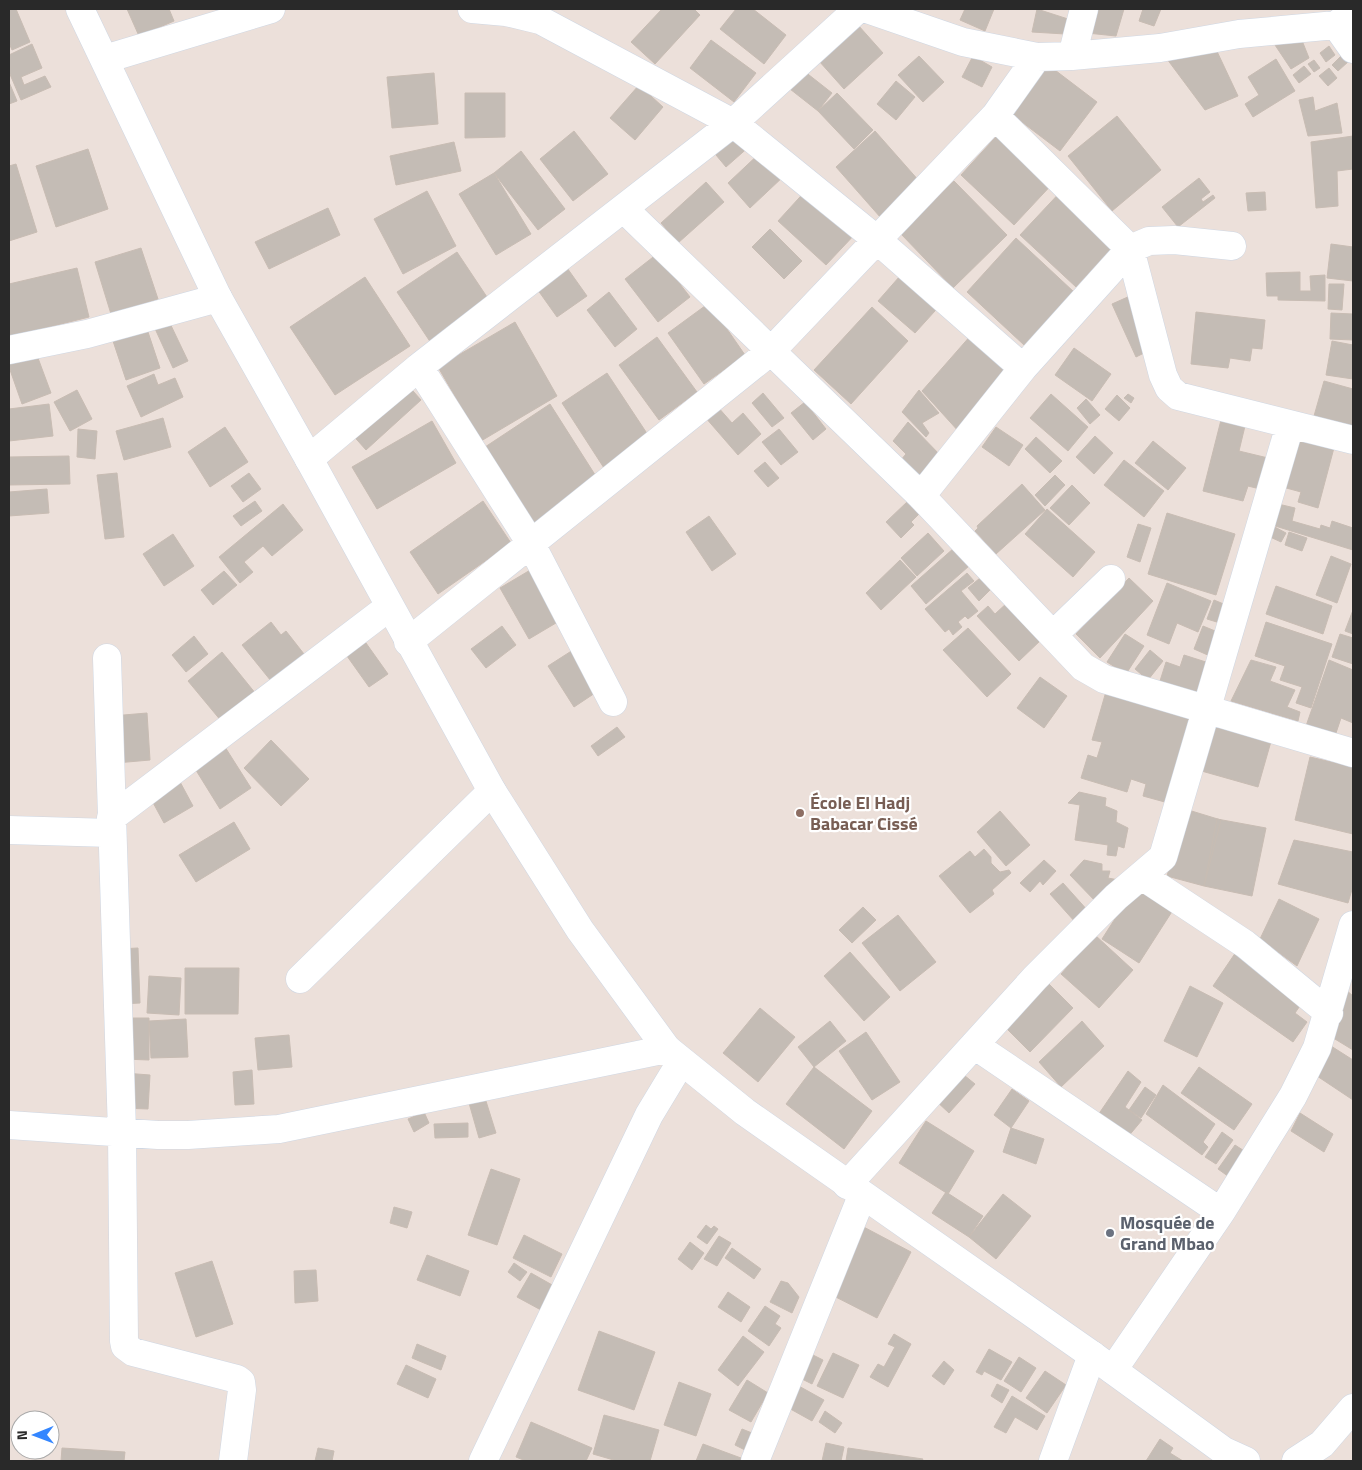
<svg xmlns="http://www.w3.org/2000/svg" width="1362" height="1470" viewBox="0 0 1362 1470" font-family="'Titillium Web',sans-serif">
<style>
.building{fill:#c4bcb5;stroke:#c8bcb3}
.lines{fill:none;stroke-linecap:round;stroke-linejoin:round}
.minor-casing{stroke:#cfd7e3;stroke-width:29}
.tertiary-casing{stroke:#cfd7e3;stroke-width:29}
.minor{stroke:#fff;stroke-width:28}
.tertiary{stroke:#fff;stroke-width:28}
.education-dot{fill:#8d6e63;stroke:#fff;stroke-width:2}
.worship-dot{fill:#6b7280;stroke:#fff;stroke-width:2}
.labels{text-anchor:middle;stroke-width:4.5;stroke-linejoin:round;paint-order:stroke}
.education-label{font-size:18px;font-weight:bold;fill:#785e54;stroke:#fff;text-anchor:start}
.worship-label{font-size:18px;font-weight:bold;fill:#5b616d;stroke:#fff;text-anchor:start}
</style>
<rect width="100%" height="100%" fill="#ece0da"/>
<path class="building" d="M9,9H16L30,42L12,50L9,43Z
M127,9H169L174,21L139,36Z
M662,9H694L700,15L655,64L631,42Z
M736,9H753L786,35L764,64L720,29Z
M965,9H994L985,31L960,20Z
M1037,9L1068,19L1065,34L1032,32Z
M1093,9H1124L1116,36L1087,33Z
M1143,9H1161L1154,26L1139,21Z
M858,25L883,53L844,89L819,61Z
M1301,38L1309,58L1291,69L1275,45Z
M711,40L756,73L734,102L690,68Z
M32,44L42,68L21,77L24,85L45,76L51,87L21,100L9,72V55Z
M1214,45L1238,96L1205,110L1167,59Z
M1329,46L1335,55L1326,62L1320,53Z
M1343,54L1349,61L1338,71L1332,65Z
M919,56L944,82L923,102L898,75Z
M973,56L992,67L982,87L962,77Z
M1276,59L1295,91L1253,117L1245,104L1259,95L1248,77Z
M1314,60L1320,68L1314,72L1308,64Z
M1047,64L1097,102L1060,151L1010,113Z
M1304,66L1311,74L1299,83L1293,75Z
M1329,68L1337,78L1328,86L1319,76Z
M804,71L832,93L818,111L790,89Z
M434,73L438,124L392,128L387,77Z
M896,81L915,97L896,120L877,104Z
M9,82L17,101L9,104Z
M639,85L663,107L635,140L610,118Z
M465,93H505V137L465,138Z
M837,93L873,130L854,149L818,111Z
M1313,97L1315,111L1337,103L1342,133L1308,136L1299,100Z
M1117,116L1161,170L1112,211L1068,156Z
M736,128L751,145L726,167L711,149Z
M1003,129L1056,180L1014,225L961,175Z
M574,131L608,174L573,201L540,159Z
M875,131L920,182L881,218L836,167Z
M1353,136V169L1337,171L1338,206L1316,208L1311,142Z
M454,142L461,171L396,185L390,156Z
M88,149L108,209L56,227L36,166Z
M521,151L565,209L538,230L494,173Z
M762,151L785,175L750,208L728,183Z
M16,164L37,232L9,241V166Z
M494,173L531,234L496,255L459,194Z
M1199,178L1210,192L1201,199L1203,202L1213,195L1215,198L1178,227L1162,207Z
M954,181L1007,235L953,288L901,234Z
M706,182L724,202L678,243L661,223Z
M809,187L857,232L826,265L778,221Z
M1065,187L1120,239L1076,287L1020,235Z
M427,191L456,246L403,274L374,219Z
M1265,192L1266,210L1248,211L1246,193Z
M328,208L340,235L269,269L255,242Z
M770,229L802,261L784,279L752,247Z
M1016,238L1074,292L1024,345L967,292Z
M1331,244L1353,247V281L1327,278Z
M141,248L158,299L111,314L95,262Z
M457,252L493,306L433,346L397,292Z
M657,254L690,297L658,322L625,279Z
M565,265L587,296L557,317L535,286Z
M77,268L89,317L9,337V284Z
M907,268L944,301L915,333L878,301Z
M1300,272V291H1311L1310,276L1325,275V301L1278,300V296H1267L1266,273Z
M365,277L410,346L335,395L290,327Z
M1329,284H1344L1342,310L1328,309Z
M609,292L637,329L615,347L587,310Z
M1130,296L1154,348L1136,357L1112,304Z
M709,303L745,355L704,384L668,333Z
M872,307L908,341L851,404L814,370Z
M1196,312L1265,320L1262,349L1252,348L1250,361L1230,358L1228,368L1191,364Z
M1331,313L1353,314V340L1330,339Z
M166,315L188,361L173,368L152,322Z
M144,320L160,368L126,380L110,332Z
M515,322L557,396L481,441L438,367Z
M972,334L1010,375L960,433L922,391Z
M657,337L697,392L659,420L619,365Z
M1332,341L1353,345V379L1326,375Z
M1074,348L1111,374L1092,401L1055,375Z
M35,350L51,393L22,404L9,367V359Z
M607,373L650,438L604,468L562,403Z
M154,374L158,385L175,378L183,397L141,417L127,386Z
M1324,381L1353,389V426L1314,416Z
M405,382L421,400L366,450L350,432Z
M77,390L92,419L70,431L54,402Z
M919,390L939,413L922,423L929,433L926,437L902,412Z
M763,393L784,418L772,427L752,403Z
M1051,394L1088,427L1068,451L1030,418Z
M1128,394L1134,398L1131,403L1124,398Z
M1117,395L1130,408L1119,421L1105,409Z
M1086,399L1100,415L1090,424L1077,408Z
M805,402L826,429L813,440L791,413Z
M49,404L53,436L9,441V409Z
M550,404L599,481L531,525L482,449Z
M717,406L732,423L743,413L761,434L738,455L705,417Z
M163,418L171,447L124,460L116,431Z
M1221,420L1245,426L1239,451L1268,458L1260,489L1248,486L1243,501L1203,491Z
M432,421L456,463L377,509L352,467Z
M908,422L942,457L922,481L900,461L906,454L893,441Z
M225,427L248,462L210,487L188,452Z
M996,427L1023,445L1009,466L982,447Z
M78,429L97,431L95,459L77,457Z
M779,429L798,452L781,465L762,442Z
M1294,432L1335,444L1318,508L1298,502L1301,492L1279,486Z
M1095,436L1113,453L1094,474L1076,457Z
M1036,437L1062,461L1050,473L1025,449Z
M1153,441L1186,468L1168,490L1135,463Z
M69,456L70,484L9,485V457Z
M1124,460L1164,491L1144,517L1104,485Z
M765,462L779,478L768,487L754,471Z
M117,473L124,537L105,539L97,475Z
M249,473L261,489L243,502L231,486Z
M1055,475L1065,485L1045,506L1035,495Z
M1022,484L1045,510L996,554L975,531L978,528L977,526Z
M1072,485L1090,503L1069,525L1050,508Z
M47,489L49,513L9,516V492Z
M255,501L262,511L241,526L233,516Z
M483,501L511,543L438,594L410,552Z
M908,501L920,513L911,522L914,525L901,538L886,522Z
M283,504L303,530L272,556L263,546L244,562L253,572L240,583L219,557Z
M1278,504L1295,508L1292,521L1320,529L1321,525L1330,528L1332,521L1353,528V550L1272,525Z
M1047,509L1095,552L1073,577L1025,534Z
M1167,513L1235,534L1216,595L1148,574Z
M709,516L736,554L712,571L686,532Z
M1138,524L1151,528L1140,562L1127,557Z
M1273,526L1286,533L1281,542L1268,536Z
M1289,532L1307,538L1302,551L1285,545Z
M928,533L944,551L917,576L901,558Z
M173,534L194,566L164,586L143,554Z
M954,548L969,566L926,604L911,586Z
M1331,556L1351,564L1337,603L1316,595Z
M900,560L916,577L881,610L866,593Z
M532,569L561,620L529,639L500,588Z
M224,571L237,585L213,605L201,590Z
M967,573L974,581L961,591L978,611L968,619L965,616L958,622L962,627L953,635L949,629L945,632L925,609Z
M980,578L990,590L979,601L968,588Z
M1129,578L1153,601L1100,658L1076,634Z
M1167,583L1211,601L1198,632L1177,623L1169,644L1147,635Z
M1276,586L1332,606L1323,634L1266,614Z
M1214,600L1226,605L1220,623L1207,619Z
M1008,602L1042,639L1019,661L977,616L988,606L995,614Z
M1353,610V634L1345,631Z
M271,622L281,635L286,631L304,654L271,681L242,645Z
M1266,622L1332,644L1311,708L1296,703L1302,687L1280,680L1285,666L1255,656Z
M502,626L516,645L486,668L471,649Z
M1203,626L1220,633L1210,656L1194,649Z
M968,628L1011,674L987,697L943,650Z
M1125,634L1144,646L1126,674L1107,662Z
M1340,634L1353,638V664L1332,657Z
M194,636L208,654L186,672L172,655Z
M361,636L388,674L369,687L342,649Z
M573,650L598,691L574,707L548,666Z
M1150,650L1163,661L1148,680L1135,669Z
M222,652L256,694L222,722L188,681Z
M1184,655L1209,663L1199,694L1160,681L1166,662L1180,667Z
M1251,660L1276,667L1270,681L1295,690L1287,707L1300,712L1298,721L1231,701Z
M1329,660L1353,670V723L1341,718L1335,736L1306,726Z
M1040,677L1067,696L1044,728L1017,708Z
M1107,688L1198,714L1172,804L1143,796L1146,784L1131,779L1127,792L1081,778L1088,755L1097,758L1102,742L1092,740Z
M147,713L150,760L116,763L112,716Z
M1212,721L1272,738L1258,787L1198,770Z
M617,727L625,737L598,756L591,746Z
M271,740L309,779L281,806L244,768Z
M225,747L251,788L220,809L194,767Z
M1310,757L1353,767V834L1295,820Z
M179,780L193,806L164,823L150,797Z
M1079,792L1106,798L1105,806L1117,811L1116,822L1128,828L1124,848L1118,846L1116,856L1107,855L1108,845L1075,840L1080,805L1068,803Z
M1185,809L1221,820L1204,886L1167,876Z
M1000,811L1030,845L1006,866L977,832Z
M1217,819L1266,828L1252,896L1204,886Z
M234,822L250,849L196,882L179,855Z
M1294,840L1353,852V886L1348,903L1278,884Z
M984,849L991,857V863L1000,872L1009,870L1011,873L992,890L994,894L970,913L939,876L970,851L975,857Z
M1044,860L1056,871L1043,885L1040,881L1030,892L1020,883Z
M1084,860L1102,864V871H1110L1108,878L1124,881L1099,905L1070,875Z
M1063,883L1089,912L1076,923L1050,894Z
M1136,886L1173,910L1139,963L1102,939Z
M1279,899L1319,919L1297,966L1260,939Z
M863,907L876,920L852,943L839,930Z
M898,915L936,962L900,991L862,943Z
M1095,935L1133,970L1099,1008L1061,974Z
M138,948L140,1003L121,1004L119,949Z
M1238,949L1306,997L1295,1013L1307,1022L1293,1042L1213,986Z
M850,952L890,997L864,1021L824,976Z
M185,968H239L238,1014H185Z
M149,976L181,978L179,1015L147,1013Z
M1048,983L1073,1008L1030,1052L1005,1027Z
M1190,986L1223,1003L1197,1057L1164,1041Z
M1346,990L1353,996V1050L1330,1036Z
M760,1008L795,1037L758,1082L723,1053Z
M124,1018H149V1060L123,1059Z
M186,1019L188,1057L151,1058L149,1021Z
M830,1021L846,1041L814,1067L798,1047Z
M1082,1021L1104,1046L1061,1087L1039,1062Z
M866,1032L900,1082L872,1100L839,1051Z
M289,1035L292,1067L258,1070L255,1038Z
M1331,1046L1353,1060V1100L1314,1074Z
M814,1067L872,1111L844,1149L786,1104Z
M1199,1067L1252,1104L1234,1130L1181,1093Z
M252,1070L254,1104L235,1105L233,1072Z
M959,1071L975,1084L949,1113L934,1099Z
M1128,1071L1141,1082L1125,1107L1142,1120L1127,1138L1096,1118Z
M124,1073L150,1075L148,1109L122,1108Z
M1163,1085L1215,1124L1203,1142L1208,1147L1202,1155L1146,1114Z
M1145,1087L1156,1095L1141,1118L1129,1110Z
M1012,1089L1029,1101L1011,1128L994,1115Z
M485,1098L496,1133L479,1138L469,1103Z
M424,1112L429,1123L414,1132L408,1119Z
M1300,1113L1333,1134L1324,1152L1291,1131Z
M926,1121L974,1151L948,1194L899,1163Z
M468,1123V1137L435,1138L434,1124Z
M1011,1128L1044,1139L1036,1164L1003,1152Z
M1222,1132L1233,1140L1216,1164L1205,1157Z
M1235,1145L1249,1154L1232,1179L1218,1169Z
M491,1169L520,1179L497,1245L468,1235Z
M946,1192L983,1216L969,1237L932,1213Z
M1003,1194L1031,1216L996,1259L969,1237Z
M394,1207L412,1212L407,1228L390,1223Z
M858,1224L911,1252L877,1318L824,1291Z
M706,1225L711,1229L714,1226L718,1229L707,1244L697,1237Z
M524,1235L562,1254L551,1277L513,1258Z
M719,1236L731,1243L717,1266L704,1259Z
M690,1242L704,1253L692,1270L678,1259Z
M732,1248L761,1269L754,1279L725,1258Z
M427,1255L469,1271L460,1296L417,1280Z
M212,1261L233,1324L196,1337L175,1273Z
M514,1263L527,1272L520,1281L508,1272Z
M316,1270L318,1301L295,1303L294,1271Z
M531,1273L554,1286L541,1310L517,1297Z
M781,1281L788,1283L799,1297L792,1313L770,1302Z
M728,1292L750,1307L741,1322L718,1307Z
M765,1306L780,1316L775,1324L781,1328L769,1346L748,1331Z
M599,1331L655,1352L634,1410L578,1390Z
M894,1334L911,1344L888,1387L870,1377L878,1364L884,1367L895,1347L888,1344Z
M743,1336L764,1352L738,1386L718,1370Z
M417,1344L446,1356L441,1370L412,1358Z
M989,1349L1012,1362L1001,1380L984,1371L982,1375L976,1372Z
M809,1353L823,1360L812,1384L798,1377Z
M833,1353L859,1365L843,1398L817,1386Z
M1019,1357L1036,1368L1021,1392L1004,1381Z
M944,1361L954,1370L944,1385L932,1376Z
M406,1365L436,1379L428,1398L397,1384Z
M1045,1371L1066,1385L1047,1413L1026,1398Z
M747,1380L768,1393L751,1422L729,1410Z
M679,1382L711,1394L696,1436L664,1425Z
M997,1384L1009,1390L1002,1403L991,1396Z
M797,1385L824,1400L812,1421L785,1406Z
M1012,1396L1045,1416L1037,1430L1015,1417L1006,1433L994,1427Z
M825,1411L842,1423L835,1433L819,1422Z
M604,1415L659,1430L650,1461H617L593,1454Z
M531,1422L592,1448L586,1461H526L516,1457Z
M742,1429L752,1433L745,1450L735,1445Z
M1160,1439L1173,1448L1170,1453L1183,1461H1146Z
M826,1443L844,1447L841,1461H822Z
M703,1444L741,1458L740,1461H696Z
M62,1448L125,1452L124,1461H61Z
M318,1448L334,1451L332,1461H315Z
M848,1448L923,1459L922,1461H846Z"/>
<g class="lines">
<defs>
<path id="minor" d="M472,9L506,12L540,20L733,123L876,239L1023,368
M867,9L963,42L1037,57L1072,56L1160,48L1239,34L1336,25L1353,12
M1336,25L1353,49
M1072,56L1084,9
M105,59L271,9
M995,116L1130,249L1163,375L1169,388L1178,396L1353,440
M624,209L921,496L1083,667L1104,679L1353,753
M9,350L87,334L218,298
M419,367L530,542L613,702
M309,459L419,367L733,123L858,9
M921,496L1023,368L1130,249L1149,241L1174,240L1232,246
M1053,635L1111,579
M408,642L771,351L995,116L1037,57
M107,658L122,1132L124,1341L125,1346L133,1352L237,1379L241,1382L242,1390L233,1461
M111,818L389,607
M9,830L111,833
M1142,876L1245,944L1329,1013
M300,979L492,791
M974,1045L1221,1212
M9,1125L158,1135H188L279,1129L667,1049
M847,1185L1035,978L1116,897L1163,857L1290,425
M1113,1370L1221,1212L1293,1096L1317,1048L1353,925
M483,1461L649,1115L681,1062
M755,1461L862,1196
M1053,1461L1092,1355"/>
<path id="tertiary" d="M80,9L218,298L309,459L492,791L580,930L667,1049L745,1112L1092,1355L1224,1451L1246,1461
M1296,1461L1322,1444L1353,1408"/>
</defs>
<use href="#minor" class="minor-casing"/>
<use href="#tertiary" class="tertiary-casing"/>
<use href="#minor" class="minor"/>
<use href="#tertiary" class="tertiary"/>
</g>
<circle class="education-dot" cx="800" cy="813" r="5"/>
<circle class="worship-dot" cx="1110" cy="1233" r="5"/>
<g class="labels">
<g class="education-label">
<text x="810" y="809">École El Hadj<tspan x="810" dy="21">Babacar Cissé</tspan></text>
</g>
<g class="worship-label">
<text x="1120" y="1229">Mosquée de<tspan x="1120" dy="21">Grand Mbao</tspan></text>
</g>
</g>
<rect width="1362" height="1470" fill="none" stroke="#292929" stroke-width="20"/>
<g transform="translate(35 1435) rotate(269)"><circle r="24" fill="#ffffff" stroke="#a9a9a9"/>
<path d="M0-4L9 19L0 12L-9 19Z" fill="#3486ff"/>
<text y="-8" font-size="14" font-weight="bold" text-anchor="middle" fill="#292929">N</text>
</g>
</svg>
